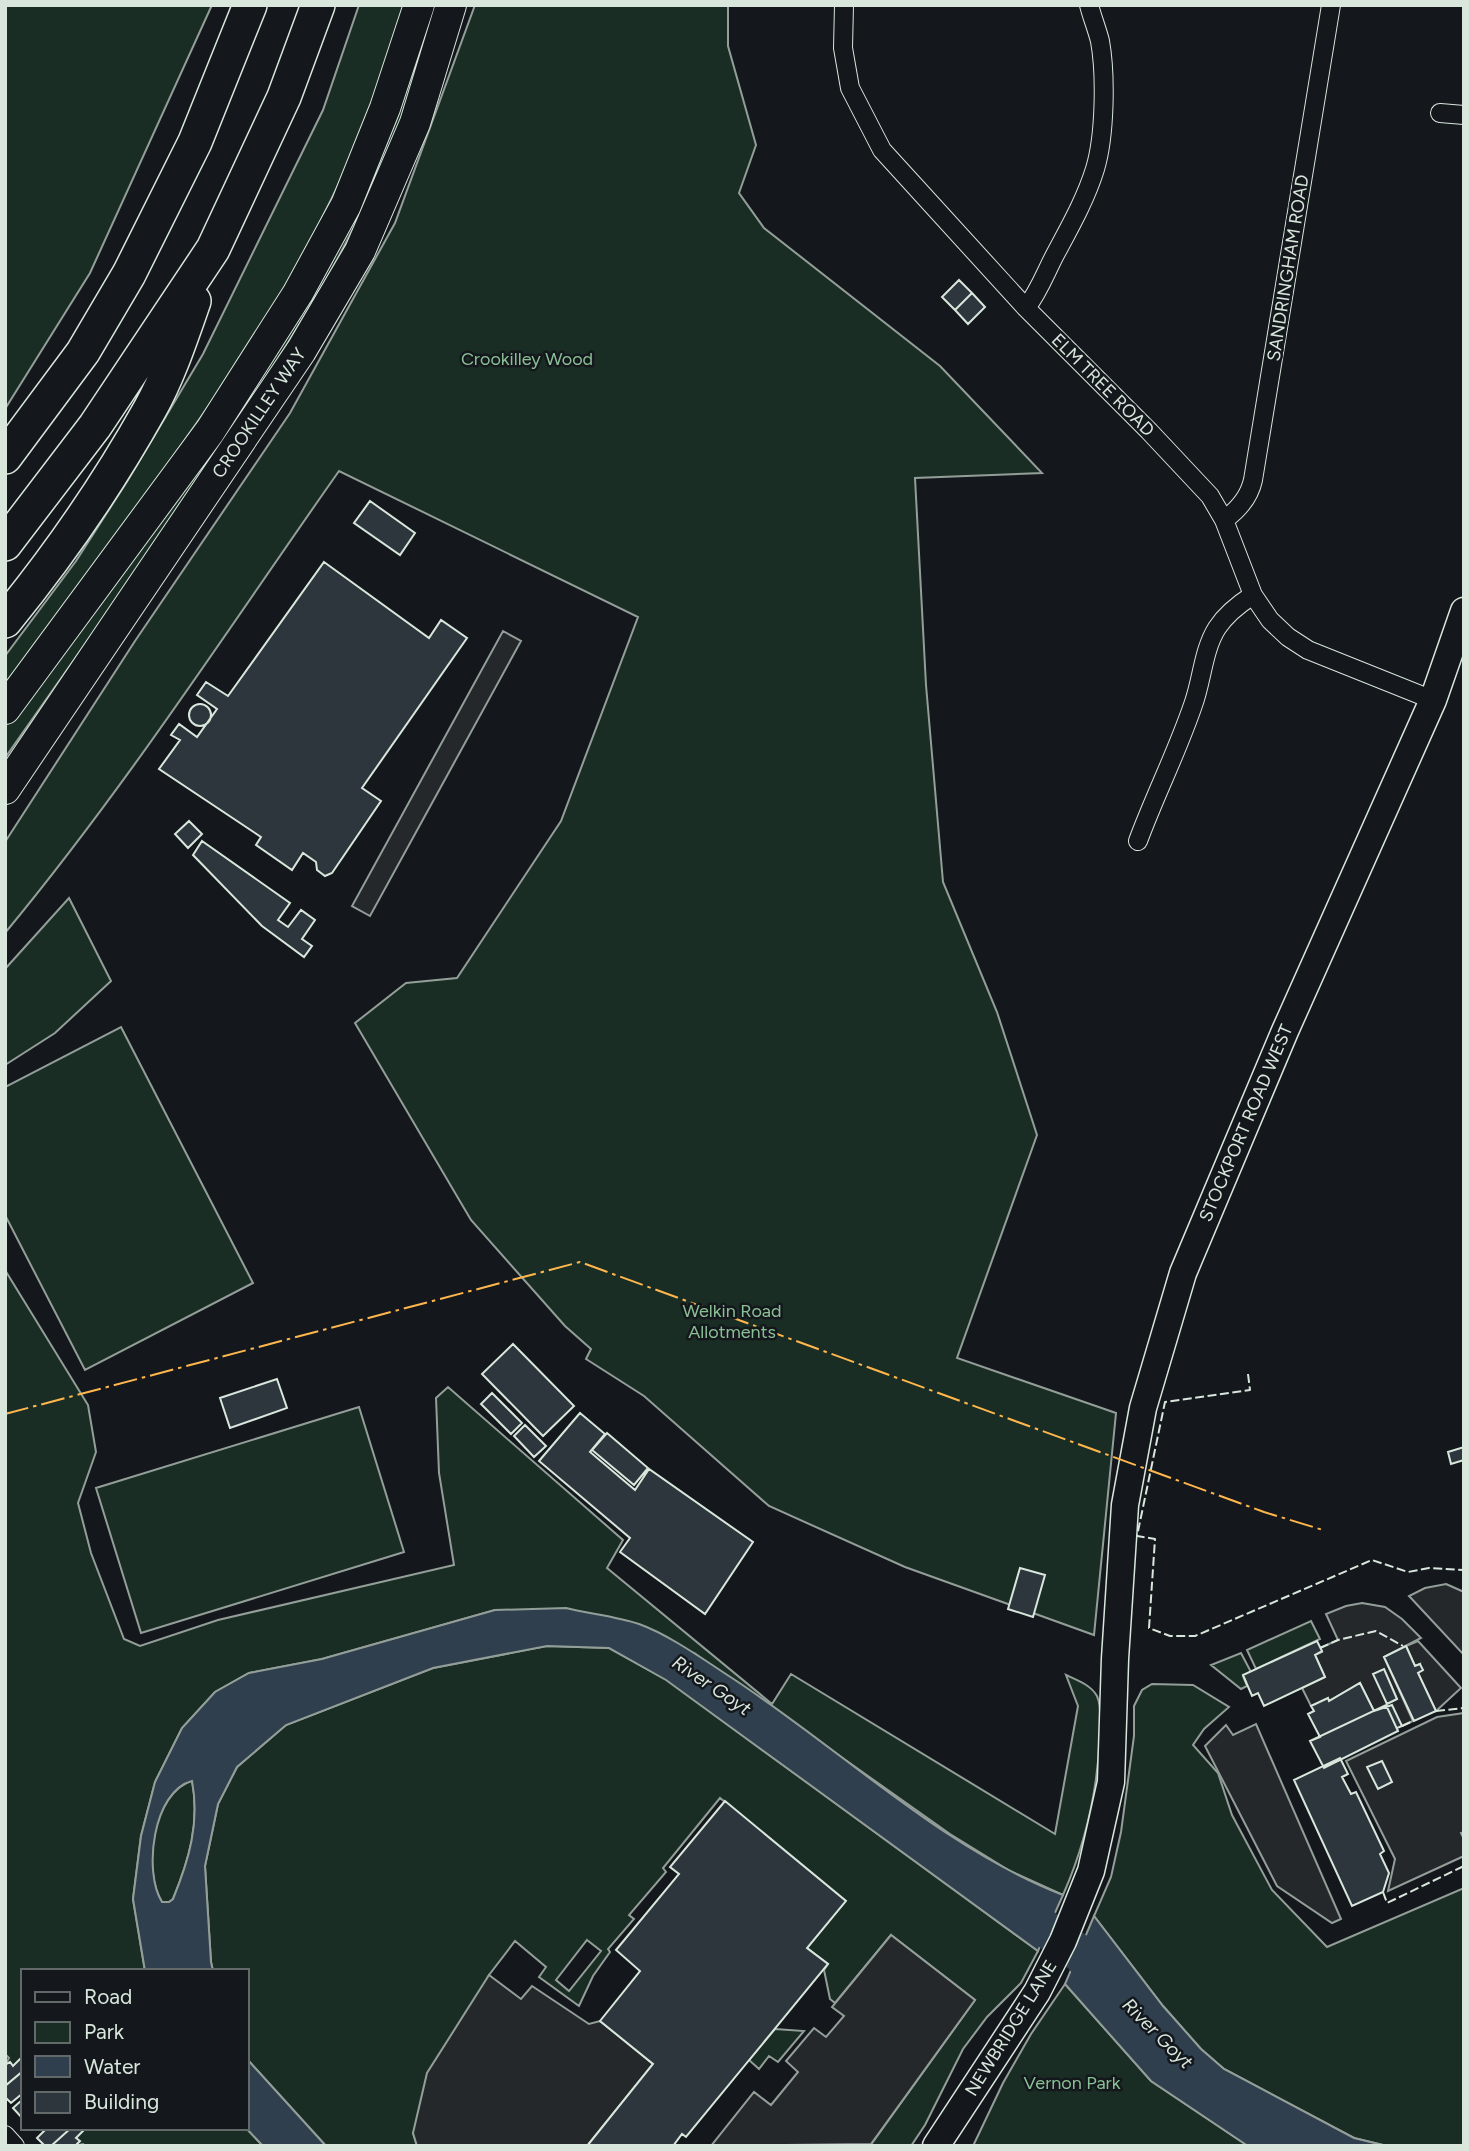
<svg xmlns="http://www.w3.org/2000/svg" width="1469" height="2151" viewBox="0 0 1469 2151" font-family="Figtree,sans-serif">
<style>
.green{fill:#1a2d24;stroke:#939e99;stroke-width:2;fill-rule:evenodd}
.parking{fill:#24282b;stroke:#939e99;stroke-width:2;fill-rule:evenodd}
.water{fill:#2f3f4d;stroke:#939e99;stroke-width:2;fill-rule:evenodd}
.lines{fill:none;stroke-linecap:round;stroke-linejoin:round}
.river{stroke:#2f3f4d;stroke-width:37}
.building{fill:#2c363c;stroke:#d8e6dc;stroke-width:2}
.street-casing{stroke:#d8e6dc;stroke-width:20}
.secondary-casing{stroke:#d8e6dc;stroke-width:29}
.primary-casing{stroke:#d8e6dc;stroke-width:32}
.highway-casing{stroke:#d8e6dc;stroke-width:36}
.street{stroke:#14181c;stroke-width:18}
.secondary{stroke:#14181c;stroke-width:26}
.primary{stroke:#14181c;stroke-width:30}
.highway{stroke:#14181c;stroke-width:33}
.fence{stroke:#d8e6dc;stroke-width:2;stroke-dasharray:9 3.5;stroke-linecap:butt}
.power{stroke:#ffb74d;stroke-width:2;stroke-dasharray:24 5 3.5 5;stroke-linecap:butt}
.labels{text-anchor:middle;stroke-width:5;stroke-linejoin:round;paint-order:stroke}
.street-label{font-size:18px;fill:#d8e6dc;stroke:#14181c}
.park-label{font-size:18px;fill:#8ac095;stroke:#14181c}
.water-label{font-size:19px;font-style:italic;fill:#d8e6dc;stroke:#14181c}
</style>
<rect width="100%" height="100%" fill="#14181c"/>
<path class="green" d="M5,5H212L90,273L5,409Z
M359,5H407L365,131L319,224L276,303L229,377L167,465L5,685V656L76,561L128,480L203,354L323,110Z
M434,5H439C415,91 381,177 339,256C307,315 270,371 234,427C161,539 82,648 5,758V724L183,483L394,125Z
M475,5H728V46L756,145L739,193L764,228L940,366L1042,473L915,478L926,685L943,882L997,1012L1037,1135L957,1358L1116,1413L1094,1635L905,1567L769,1506L644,1396L586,1359L591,1349L565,1326L471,1220L355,1023L406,983L457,978L561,821L638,617L339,471C230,626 126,787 5,933V842L135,641L290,413L395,223Z
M69,898L111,981L55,1033L5,1065V969Z
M121,1027L253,1283L85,1370L5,1215V1087Z
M5,1270L88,1405L96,1452L78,1503L91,1553L124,1639L140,1646L218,1620L454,1565L439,1473L436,1398L448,1387L623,1540L607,1568L772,1704L791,1674L1055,1834L1078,1706L1066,1675C1077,1680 1091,1685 1097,1696C1102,1707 1100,1721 1100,1733C1098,1788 1085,1845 1063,1895L1010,1871L950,1834L694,1653L495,1610L322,1659L249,1673L215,1692L182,1728L155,1782L141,1836L133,1899L145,1971H23V2060L21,2059L13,2066L10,2062L5,2065L9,2058L5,2054Z
M359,1407L404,1552L141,1633L96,1488Z
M1311,1621L1320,1639L1256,1669L1247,1650Z
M547,1646L609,1648L667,1680L1038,1951L1021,1983L987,2017L963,2049L925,2125L911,2146H870L975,2000L891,1935L835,2003L830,1999L824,1970L828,1964L807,1948L845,1901L720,1798L663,1868L666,1872L629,1915L634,1919L608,1949L610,1952L593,1976L579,2006L539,1977L546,1967L515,1941L489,1975L413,2133L417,2146H326L247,2059V1971H213L211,1962L205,1866L218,1804L237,1767L286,1725L433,1668ZM587,1940L601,1951L569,1991L556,1980Z
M1241,1653L1251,1672L1243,1676L1247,1686L1241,1689L1211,1665Z
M1152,1684L1193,1685L1229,1707L1204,1729L1193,1745L1218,1773L1232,1815L1272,1890L1327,1947L1464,1888V2146H1387L1354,2138L1224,2069L1201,2049L1163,2006L1094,1916L1111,1877L1121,1832L1134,1736V1706L1142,1690Z
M192,1780C200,1823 189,1860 173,1899L169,1902H162C142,1869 152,1795 192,1780Z
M1065,1984L1151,2081L1248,2146H973L1003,2083L1031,2034Z
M775,2029L804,2031L778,2062L769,2056L759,2069L749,2060Z
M83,2128H246L263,2146H85L83,2144L75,2146L79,2141L76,2138Z"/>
<path class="parking" d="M503,631L521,641L370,916L352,906Z
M1446,1584L1464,1592V1655L1409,1596L1425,1588Z
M1362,1603L1385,1607L1402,1619L1421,1638L1384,1657L1413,1721L1402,1726L1387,1706L1374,1711L1360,1683L1329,1701L1328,1699L1311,1706L1302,1688L1325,1677L1315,1655L1322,1652L1320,1648L1338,1640L1326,1614L1346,1606ZM1384,1670L1397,1699L1387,1704L1374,1674Z
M1418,1641L1461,1688L1436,1711L1418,1673L1420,1664L1415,1666L1406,1646Z
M1464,1713V1832L1461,1833L1464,1839V1856L1388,1891L1395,1859L1346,1761L1437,1717Z
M1256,1724L1341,1919L1332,1923L1277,1886L1205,1746L1226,1725L1233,1735Z
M891,1935L975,2000L871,2144L711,2146L754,2092L771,2105L798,2072L786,2061L814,2028L826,2037L844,2016L832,2007Z
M489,1975L521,1999L532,1986L589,2024L600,2021L653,2064L587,2146H417L413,2133L427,2073Z"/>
<path class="water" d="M566,1608C590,1614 616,1616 639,1624C670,1635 707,1662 735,1680C843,1751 942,1848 1063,1895L1038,1951L666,1680L609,1648L547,1646L433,1668L286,1725L237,1767L218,1804L205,1866L211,1962L213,1971H145L133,1899L141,1836L155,1782L182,1728L215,1692L249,1673L322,1659L495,1610ZM192,1781C200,1823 189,1860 173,1899L169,1902H162C143,1872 153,1791 192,1781Z
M1094,1916L1163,2006L1201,2049L1224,2069L1354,2138L1387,2146H1248L1151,2081L1065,1984Z
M247,2059L326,2146H263L246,2128Z"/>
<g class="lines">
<path class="river" d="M1006,1900L1079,1953L1114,1990"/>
</g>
<path class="building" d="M959,280L972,293L955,310L942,297Z
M972,293L985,307L968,324L955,310Z
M370,501L415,533L400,555L354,523Z
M324,562L429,638L441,620L467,638L362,788L381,801L332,873L325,876L317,870L316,862L303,853L292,870L256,845L261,837L159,769L180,740L171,735L179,724L197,737L217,709L197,695L206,682L228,696Z
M189 715a11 11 0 1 1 22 0a11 11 0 1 1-22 0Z
M189,821L202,834L188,848L175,834Z
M202,841L290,903L278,920L288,927L301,910L315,920L302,939L312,946L304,957L262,926L193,855Z
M513,1344L574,1406L543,1436L482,1374Z
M277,1379L287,1408L230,1428L220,1398Z
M492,1393L522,1423L511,1434L481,1404Z
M580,1413L605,1434L590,1452L635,1490L649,1469L753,1542L705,1614L620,1552L630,1538L539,1461Z
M525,1425L546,1446L534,1457L514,1436Z
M607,1433L648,1468L634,1485L592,1450Z
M1464,1447V1460L1451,1464L1448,1452Z
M1020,1568L1045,1575L1033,1617L1008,1609Z
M1317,1641L1322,1651L1315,1655L1325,1677L1264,1706L1258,1693L1252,1696L1243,1675Z
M1406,1646L1415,1666L1420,1664L1423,1670L1418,1673L1436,1711L1414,1721L1384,1657Z
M1384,1669L1397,1699L1387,1704L1373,1674Z
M1360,1683L1374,1711L1392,1705L1402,1726L1397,1728L1398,1731L1324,1768L1310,1741L1320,1737L1308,1714L1314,1711L1311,1706L1328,1698L1329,1701Z
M1386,1705L1398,1731L1324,1768L1310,1741Z
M1340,1758L1348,1774L1342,1777L1351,1794L1356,1792L1384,1851L1380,1854L1389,1873L1383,1892L1352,1906L1294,1780Z
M1382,1761L1392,1782L1378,1789L1367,1767Z
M725,1801L846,1901L807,1948L828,1964L686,2137L682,2134L673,2146H587L653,2064L600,2021L640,1971L616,1950L679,1874L670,1867Z
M21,2058L23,2071L5,2086V2065L10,2062L13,2066Z
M23,2071V2093L11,2103L5,2097V2086Z
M23,2099V2119L13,2108Z
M47,2128H71L51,2146H45L37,2138Z
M71,2128L84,2130L76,2138L80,2141L75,2146H51Z"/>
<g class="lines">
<defs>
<path id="street" d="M844,5L843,48L850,88L882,150L1026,308L1149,431L1210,496L1224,520L1253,595L1270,620L1288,637L1308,650L1433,700
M1440,113L1464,115
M1026,308C1040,290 1046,271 1057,251C1071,225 1086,198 1095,169C1105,136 1106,75 1100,41C1097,29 1092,17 1089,5
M1224,520C1238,510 1249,498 1253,480L1331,5
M1138,841C1155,795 1177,752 1193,705C1202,681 1203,650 1217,628C1226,614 1239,604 1253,595
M5,2135L15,2146"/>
<path id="secondary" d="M936,2146L1037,1992L1063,1941L1091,1871L1111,1782L1115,1659L1125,1505L1143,1408L1183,1273L1285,1031L1433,700L1464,611"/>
<path id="primary" d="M5,709L210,431L298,293L346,205L385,108L419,5
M5,789L301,351L360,251L415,123L451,5"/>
<path id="highway" d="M5,457L83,352L129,274L195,142L250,5
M5,544L95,426L213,249L284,97L318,5
M5,621C59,555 108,484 150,409C169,375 181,338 194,301"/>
</defs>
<use href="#street" class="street-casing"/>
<use href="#secondary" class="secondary-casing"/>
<use href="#primary" class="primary-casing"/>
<use href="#highway" class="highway-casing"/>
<use href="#street" class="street"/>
<use href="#secondary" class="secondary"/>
<use href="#primary" class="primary"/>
<use href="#highway" class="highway"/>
<path class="fence" d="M1248,1374L1250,1390L1165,1402L1137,1536L1155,1539L1149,1628L1170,1636H1195L1372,1560L1408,1572L1429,1568L1464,1570
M1320,1648L1338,1640L1376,1631L1403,1646
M1436,1711L1464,1708
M1402,1726L1413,1721
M1383,1892L1387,1903L1464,1866"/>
<path class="power" d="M5,1414L580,1262L1264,1512L1323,1530"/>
</g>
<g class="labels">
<g class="street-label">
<text transform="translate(1288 268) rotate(-81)" y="6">SANDRINGHAM ROAD</text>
<text transform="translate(1103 385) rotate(45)" y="6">ELM TREE ROAD</text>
<text transform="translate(259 413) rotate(-56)" y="6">CROOKILLEY WAY</text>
<text transform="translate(1246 1123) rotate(-67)" y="6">STOCKPORT ROAD WEST</text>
<text transform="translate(1011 2028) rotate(-58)" y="6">NEWBRIDGE LANE</text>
</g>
<g class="park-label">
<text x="527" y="365">Crookilley Wood</text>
<text x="732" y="1317">Welkin Road<tspan x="732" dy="21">Allotments</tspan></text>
<text x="1072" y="2089">Vernon Park</text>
</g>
<g class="water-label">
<text transform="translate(712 1685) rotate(34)" y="7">River Goyt</text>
<text transform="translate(1158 2033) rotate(45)" y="7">River Goyt</text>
</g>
</g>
<rect width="1469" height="2151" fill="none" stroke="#d8e6dc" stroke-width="14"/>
<rect x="21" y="1969" width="228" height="161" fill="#14181c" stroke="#626a69" stroke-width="2"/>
<rect x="35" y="1992" width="35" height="10" fill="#14181c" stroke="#626a69" stroke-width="2"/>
<text x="84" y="2004" font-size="21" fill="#d8e6dc">Road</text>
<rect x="35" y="2022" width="35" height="21" fill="#1a2d24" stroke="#626a69" stroke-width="2"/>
<text x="84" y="2039" font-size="21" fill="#d8e6dc">Park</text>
<rect x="35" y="2056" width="35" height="21" fill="#2f3f4d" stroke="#626a69" stroke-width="2"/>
<text x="84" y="2074" font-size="21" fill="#d8e6dc">Water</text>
<rect x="35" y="2092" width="35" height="21" fill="#2c363c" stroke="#626a69" stroke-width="2"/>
<text x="84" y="2109" font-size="21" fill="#d8e6dc">Building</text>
</svg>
